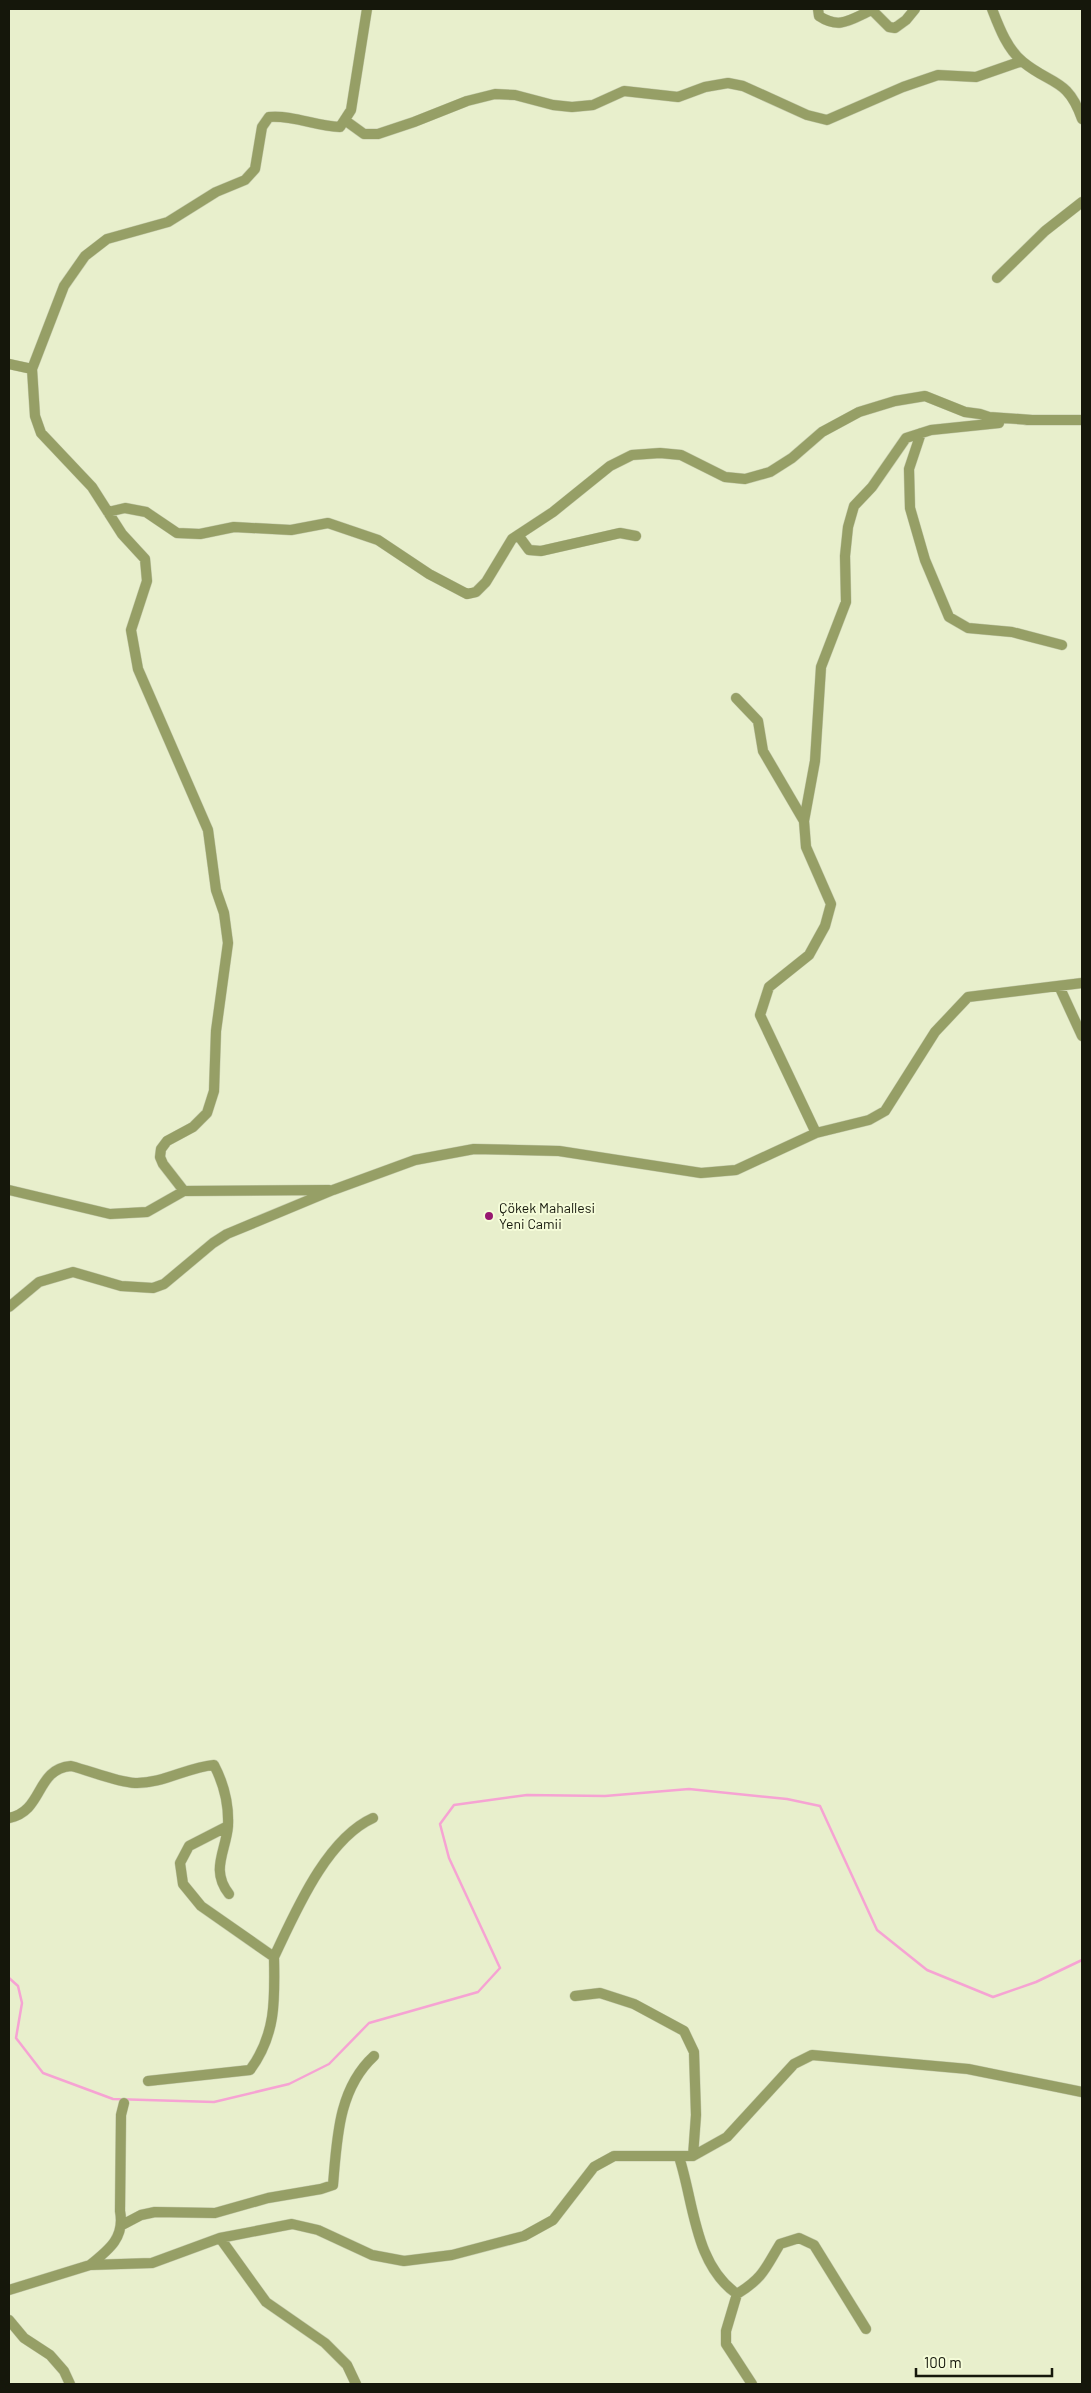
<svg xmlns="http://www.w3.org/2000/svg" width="1091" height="2393" viewBox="0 0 1091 2393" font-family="Barlow,sans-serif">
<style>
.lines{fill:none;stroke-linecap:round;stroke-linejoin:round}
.stream{stroke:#f6a3d3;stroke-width:2.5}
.minor-casing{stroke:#c6ccad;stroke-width:11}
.minor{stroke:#969f66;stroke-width:10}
.poi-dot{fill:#971870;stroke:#f5fcd9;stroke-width:2}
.labels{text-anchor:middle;stroke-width:4;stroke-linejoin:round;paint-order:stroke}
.poi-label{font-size:14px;fill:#15170b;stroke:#f5fcd9;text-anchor:start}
</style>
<rect width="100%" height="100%" fill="#e8efcc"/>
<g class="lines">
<path class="stream" d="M9,1978L18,1986L22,2003L16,2038L43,2073L113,2099L214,2102L289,2084L329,2064L369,2023L478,1992L500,1968L449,1858L440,1824L454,1805L527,1795L605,1796L689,1789L787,1799L820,1806L877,1930L927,1970L993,1997L1036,1982L1082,1960"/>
<defs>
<path id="minor" d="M818,9L819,16C840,30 851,19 872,10L889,27L895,28L906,20L915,9
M992,9C999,27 1007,49 1023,62C1051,85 1068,78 1082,119
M346,121L364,134H378L414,122L467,101L495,94L515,95L553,105L572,107L593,105L624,91L678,97L705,87L728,83L743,86L807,115L827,120L903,87L938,75L976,77L1022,61
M997,278L1045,231L1082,202
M9,364L32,369
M1026,420H1082
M921,433L909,469L910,508L925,560L949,617L968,628L1012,632L1062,645
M108,512L125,508L146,512L177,533L200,534L234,527L291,530L328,523L378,540L429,574L467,594L476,592L486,582L512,539L553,512L610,466L632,455L660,453L681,455L725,477L745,479L770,472L792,458L822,432L859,412L895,401L925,396L965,412L980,414L989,417L1032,420
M518,535L529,550L541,551L620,533L636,536
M736,698L758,721L763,751L804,821
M1059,986L1082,1036
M816,1133L760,1015L769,987L809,955L825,926L831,904L806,847L804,821L815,761L821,667L846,602L845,556L848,527L854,506L872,487L906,438L931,430L999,423
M9,1190L110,1214L147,1212L184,1191L329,1190
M184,1191L163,1164L160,1157L161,1149L167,1141L193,1127L207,1113L214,1091L216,1031L228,943L224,913L216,890L208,830L138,669L131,630L147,581L145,559L122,534L92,487L41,433L35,416L32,369L64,286L85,256L107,239L168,222L216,192L245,180L255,169L262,127L269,117C294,115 315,126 340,127L351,110L367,9
M9,1307L39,1282L73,1272L121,1286L153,1288L164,1284L213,1243L227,1234L333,1190L415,1160L474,1149L559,1151L701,1173L736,1170L816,1133L869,1120L885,1111L935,1032L968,997L1082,983
M9,1818C44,1811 35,1769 71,1766C91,1771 116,1782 135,1783C162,1784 188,1767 214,1765C224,1784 229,1804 228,1826C226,1851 210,1870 229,1894
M274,1957C295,1913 326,1839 373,1818
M575,1996L600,1993L634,2004L684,2031L694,2052L696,2115L693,2156
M148,2081L250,2070C276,2035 275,2000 274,1957L201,1906L183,1884L180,1863L189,1846L228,1826
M679,2157C694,2202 694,2264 737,2294C763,2278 765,2269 780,2244L799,2238L814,2245L866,2329
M122,2225L141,2215L155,2212L215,2213L268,2198L321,2189L333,2185C337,2139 338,2089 374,2056
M220,2238L266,2302L325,2343L347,2365L356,2384
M90,2265C110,2249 125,2237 120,2211L121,2115L124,2103
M9,2290L90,2265L152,2263L220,2238L292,2224L318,2230L372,2255L404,2261L452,2255L524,2236L553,2220L594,2167L614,2156H693L727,2137L794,2064L812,2055L968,2069L1082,2092
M737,2294L726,2331V2344L752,2384
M9,2320L24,2338L50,2355L64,2371L70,2384"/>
</defs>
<use href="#minor" class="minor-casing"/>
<use href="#minor" class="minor"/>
</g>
<circle class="poi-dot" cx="489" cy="1216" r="5"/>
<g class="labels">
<g class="poi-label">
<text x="499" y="1213">Çökek Mahallesi<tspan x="499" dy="16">Yeni Camii</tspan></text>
</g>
</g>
<rect width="1091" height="2393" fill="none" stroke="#15170b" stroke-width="20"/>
<path d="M916 2368v8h136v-8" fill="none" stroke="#15170b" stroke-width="2.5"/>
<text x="924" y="2368" font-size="15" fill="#15170b" stroke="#f5fcd9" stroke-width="4" paint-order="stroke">100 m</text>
</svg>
